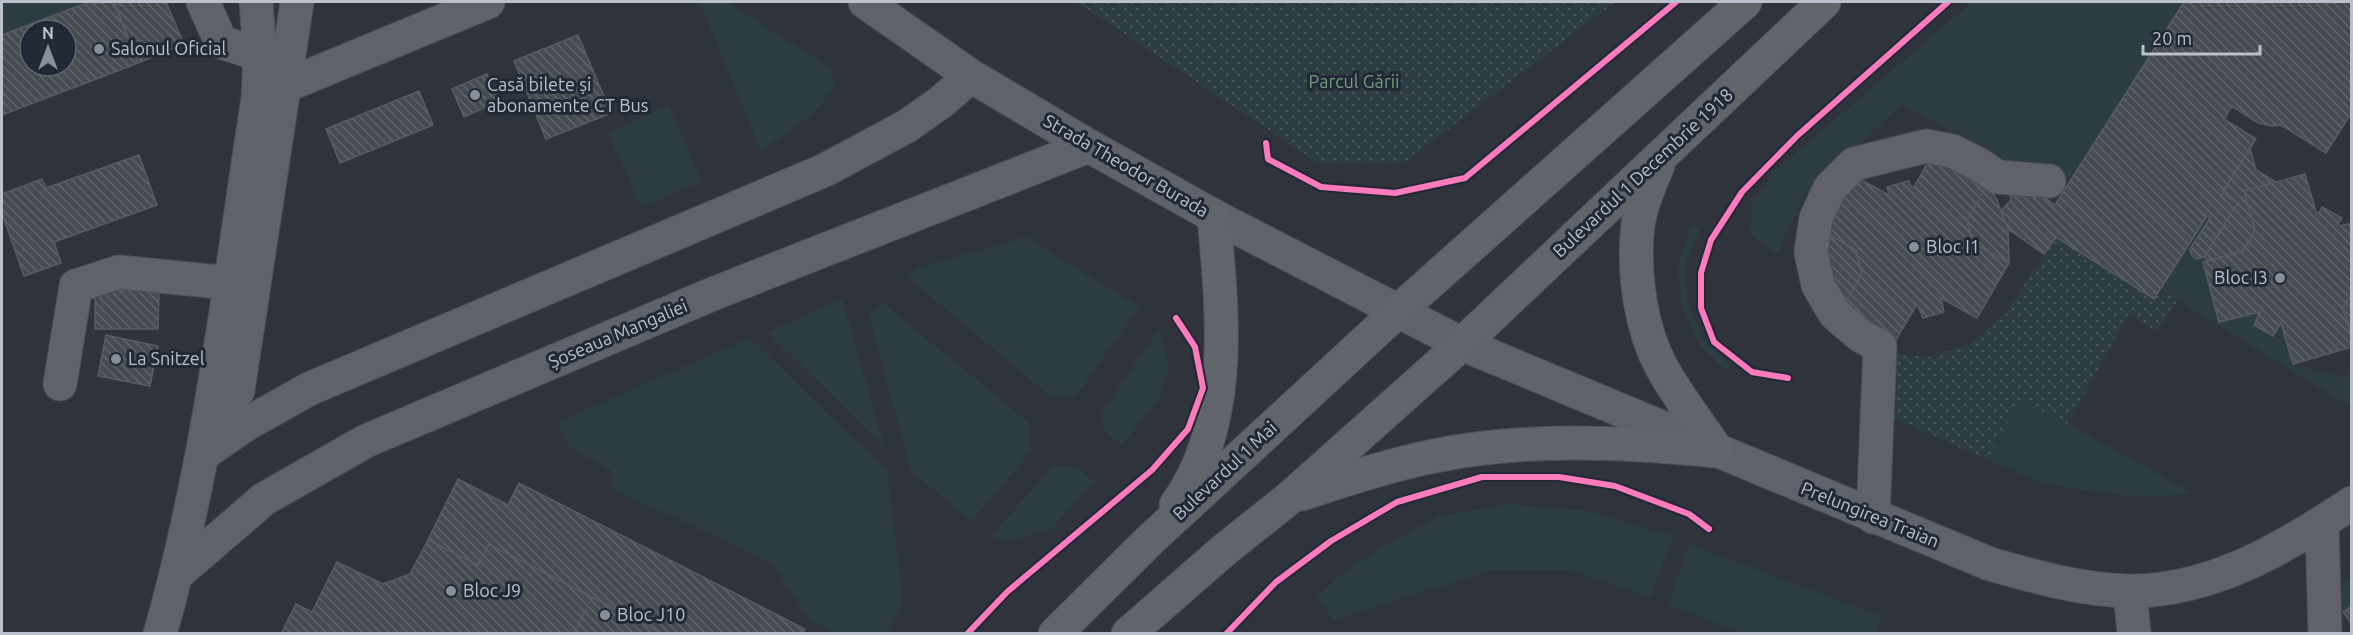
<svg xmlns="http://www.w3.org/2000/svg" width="2353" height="635" viewBox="0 0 2353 635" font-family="Ubuntu,sans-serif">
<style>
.grass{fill:#2c3d42}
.park{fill:url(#park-dots)}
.building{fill:url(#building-back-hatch);stroke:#575b63;stroke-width:1.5;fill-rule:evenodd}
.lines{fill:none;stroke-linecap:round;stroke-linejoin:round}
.minor-casing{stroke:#4b4e55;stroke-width:35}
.major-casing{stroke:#4c5059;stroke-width:35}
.minor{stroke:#5f626a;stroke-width:33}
.major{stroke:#61646b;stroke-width:33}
.cycleway-casing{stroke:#212937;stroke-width:10}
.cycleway{stroke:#fd7abc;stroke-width:6}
.poi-dot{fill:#898f9a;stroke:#212937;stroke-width:2}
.labels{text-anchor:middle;stroke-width:6;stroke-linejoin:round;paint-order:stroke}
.poi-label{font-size:18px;fill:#bac0cc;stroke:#212937;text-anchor:start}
.park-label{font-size:18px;fill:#729b7e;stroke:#212937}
.street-label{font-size:18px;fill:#bac0cc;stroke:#212937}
</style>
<defs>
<pattern id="park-dots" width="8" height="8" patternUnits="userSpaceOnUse" patternTransform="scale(1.5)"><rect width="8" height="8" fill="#2c3d42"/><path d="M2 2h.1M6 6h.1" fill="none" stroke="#48575c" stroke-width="1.8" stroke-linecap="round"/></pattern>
<pattern id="building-back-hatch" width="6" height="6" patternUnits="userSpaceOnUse" patternTransform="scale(1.5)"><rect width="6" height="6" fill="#464a51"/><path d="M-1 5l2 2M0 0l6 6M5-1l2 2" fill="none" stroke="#5f6269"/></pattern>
</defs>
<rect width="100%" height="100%" fill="#2f333c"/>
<path class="grass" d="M2,2H89L2,35Z
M700,2H726L830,68L835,85L814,113L761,151Z
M1972,2H2184L2073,177L2026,174L1902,104L1807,193L1786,233L1778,254L1750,235L1753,200L1775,171Z
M668,105L702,181L642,207L608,134Z
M2207,216L2210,218L2197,259L2204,257L2208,261L2203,262L2261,312L2254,325L2273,336L2281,323L2293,364L2341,377L2351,374V407L2160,289Z
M1693,224L1700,229L1685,265L1688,303L1705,341L1731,364L1727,371L1701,347L1681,305L1678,263Z
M1026,237L1139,307L1076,396L1052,397L907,277L917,268Z
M842,299L884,446L767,332Z
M883,303L1029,423L1031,451L972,521L911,471L869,316Z
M1159,329L1169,368L1159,399L1122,445L1104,430L1101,414Z
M750,338L887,471L903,603L886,633H835L808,618L772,563L613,489L611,470L570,448L557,422Z
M2019,400L2068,424L2193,494L2135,497L2044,484L1988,460Z
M1053,466H1076L1094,481L1052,529L1007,542L991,536Z
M1508,504L1588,511L1673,536L1650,598L1570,570H1493L1334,620L1317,597L1343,573L1384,546L1439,516Z
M1689,544L1882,616L1876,633H1743L1668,605Z
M2351,578V606L2343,612L2329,592Z"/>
<path class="park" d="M1077,2H1615L1404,163H1318Z
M2056,237L2178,300L2157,331L2128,315L2068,424L2019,400L1988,460L1869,407L1894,354L1929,357L1971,344L2006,312Z"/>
<path class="building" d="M89,2H114L138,63L2,115V35ZM30,30H66V66H30Z
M125,2H166L184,44L138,63L115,5Z
M2184,2H2352V112L2326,153L2281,125L2272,126L2258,123L2232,106L2224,119L2256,139L2222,193L2238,203L2204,257L2197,259L2192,256L2190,249L2210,218L2207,216L2154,299L2056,237L2044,254L2008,229L2001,211L2011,200L2009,190L2023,183L2055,205Z
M578,35L611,113L546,139L514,61Z
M487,74L499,101L464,117L452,89Z
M419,91L433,125L340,163L326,129Z
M2250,148L2256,170L2276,182L2244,191L2255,230L2243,251L2208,261L2204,257L2238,203L2222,193Z
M1933,153L1987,185L1967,220L1973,243L2009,263L1977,318L1941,298L1944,312L1923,318L1917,304L1896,340L1842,309L1862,273L1856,250L1821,230L1852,175L1887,194L1889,193L1887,187L1909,181L1911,187H1914Z
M139,155L157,205L54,242L61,263L24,276L2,213V194L42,179L46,188Z
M2305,174L2316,212L2319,213L2322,207L2342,218L2338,224L2340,226L2352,223V294L2343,307L2352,339V347L2293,364L2281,323L2273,336L2254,325L2260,312L2219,322L2203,262L2243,251L2255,230L2244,191Z
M1987,185L1996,198L2008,229L2009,263L1973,243L1967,220Z
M1821,230L1856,250L1862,273L1842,309L1820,255Z
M95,290H159L158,329H95Z
M2352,294V339L2343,307Z
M106,335L158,346L150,386L98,376Z
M458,479L508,505L519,483L805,629L803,634H663L489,544L478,565L428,540Z
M428,540L478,565L489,544L592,597L574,634H281L296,604L312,612L337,562L383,584L410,574Z
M592,597L663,634H574Z
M2352,606V624L2343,612Z"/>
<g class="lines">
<defs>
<path id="minor" d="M203,2L221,42L260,55
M865,2L971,76L1089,146L1214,216L1462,344L1990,564C2036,577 2082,590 2129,591C2211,592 2286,547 2352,503
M268,93L488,2
M60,384L76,286L119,272L229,283
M213,435L238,390L297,2
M202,455L245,425L309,389L825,170L907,126L941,102L971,76
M1873,517L1880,346L1861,336L1835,314L1818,285L1811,252L1816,218L1830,188L1854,164L1926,146L1952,151L1980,165L1997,177L2049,181
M2322,523L2325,634
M177,574L264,499L366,441L715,293L1089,146
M2130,591L2134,634
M160,634C210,459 230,277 258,98L260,55L256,2"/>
<path id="major" d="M1658,165C1649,187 1638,211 1637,235C1634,277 1641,329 1661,366C1677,396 1699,423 1717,451
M1302,494C1346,479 1389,465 1434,456C1527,437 1623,442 1717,451
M1176,505C1236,422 1222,311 1214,216
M1055,634L1150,540L1397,312L1745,2
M1128,634L1223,551L1287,500L1462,344L1824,2"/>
</defs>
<use href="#minor" class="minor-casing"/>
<use href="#major" class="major-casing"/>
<use href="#minor" class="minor"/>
<use href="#major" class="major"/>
<defs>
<path id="cycleway" d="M1266,143L1268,159L1321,187L1395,193L1465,178L1676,2
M1788,378L1752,372L1714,342L1701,308V273L1711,240L1742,192L1797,136L1948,2
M967,634L1007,592L1152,470L1188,429L1203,388L1195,347L1176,318
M1226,634L1276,582L1331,541L1397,502L1482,477H1559L1615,486L1689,514L1709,529"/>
</defs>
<use href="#cycleway" class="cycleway-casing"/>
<use href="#cycleway" class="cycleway"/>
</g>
<g class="poi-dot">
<circle cx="99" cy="49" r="6"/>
<circle cx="475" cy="95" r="6"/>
<circle cx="1914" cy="247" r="6"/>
<circle cx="2280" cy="278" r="6"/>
<circle cx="116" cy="359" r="6"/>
<circle cx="451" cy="591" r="6"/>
<circle cx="605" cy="615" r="6"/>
</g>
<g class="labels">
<g class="poi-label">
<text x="111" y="55">Salonul Oficial</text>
<text x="487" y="91">Casă bilete și<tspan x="487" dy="21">abonamente CT Bus</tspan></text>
<text x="1926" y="253">Bloc I1</text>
<text x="2268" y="284" text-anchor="end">Bloc I3</text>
<text x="128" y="365">La Snitzel</text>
<text x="463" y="597">Bloc J9</text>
<text x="617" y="621">Bloc J10</text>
</g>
<g class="park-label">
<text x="1354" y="88">Parcul Gării</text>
</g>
<g class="street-label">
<text transform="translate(1126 166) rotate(30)" y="6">Strada Theodor Burada</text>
<text transform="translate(1643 173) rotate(-43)" y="6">Bulevardul 1 Decembrie 1918</text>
<text transform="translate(618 334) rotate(-23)" y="6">Șoseaua Mangaliei</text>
<text transform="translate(1225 471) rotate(-43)" y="6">Bulevardul 1 Mai</text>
<text transform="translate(1870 515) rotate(22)" y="6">Prelungirea Traian</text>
</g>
</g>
<rect width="2353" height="635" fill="none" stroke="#bac0cc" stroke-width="6"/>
<g transform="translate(48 48)"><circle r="28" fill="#212937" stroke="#5e6573" stroke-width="1.5"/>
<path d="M0-4.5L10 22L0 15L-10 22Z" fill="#898f9a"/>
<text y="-9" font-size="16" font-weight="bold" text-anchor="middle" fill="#bac0cc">N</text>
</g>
<path d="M2143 45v9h117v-9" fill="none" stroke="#bac0cc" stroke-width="3"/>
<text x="2152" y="45" font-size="18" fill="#bac0cc" stroke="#212937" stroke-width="4.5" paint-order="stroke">20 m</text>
</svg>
